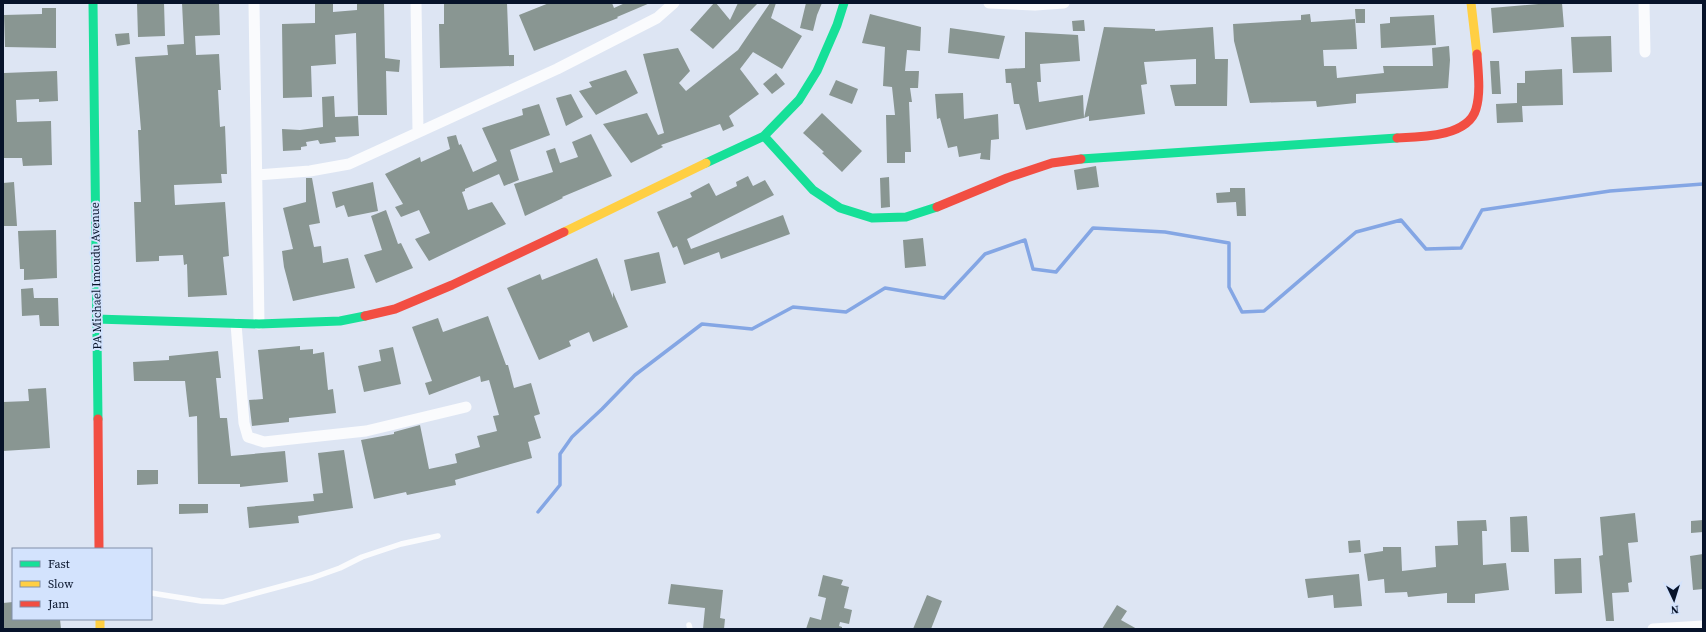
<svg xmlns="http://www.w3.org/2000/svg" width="1706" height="632" viewBox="0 0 1706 632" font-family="'Source Serif 4',serif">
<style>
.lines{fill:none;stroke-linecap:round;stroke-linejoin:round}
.stream{stroke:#84a6e4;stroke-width:3.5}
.building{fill:#899692}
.lane{stroke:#fafbfd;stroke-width:5.5}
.street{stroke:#fafbfd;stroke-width:11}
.fast{stroke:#16e098;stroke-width:9}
.slow{stroke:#ffcf43;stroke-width:9}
.jam{stroke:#f24e42;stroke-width:9}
.labels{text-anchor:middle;stroke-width:4;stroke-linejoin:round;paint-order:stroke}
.street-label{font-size:12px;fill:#07132a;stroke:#d3e3fd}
</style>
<rect width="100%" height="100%" fill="#dde5f3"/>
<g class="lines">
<path class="stream" d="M538,512L560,485V454L572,437L602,409L635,375L702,324L752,329L793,307L846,312L885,288L944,298L985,254L1025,240L1033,269L1056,272L1093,228L1165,232L1229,243V287L1242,312L1264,311L1356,232L1401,220L1426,249L1461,248L1482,210L1610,191L1703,184"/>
</g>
<path class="building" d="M137,3H164L165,36L138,37Z
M182,3H219L220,35L195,36L196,55L219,54L221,90H218L220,127L225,126L227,174H221L222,183L174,185L175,205L225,202L229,256L223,257L227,295L188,297L187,264L184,265L183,255L159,256V261L136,262L134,202H141L138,130H141L135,57L168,55L167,45L184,44Z
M315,3H333V12L357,10V3H384L385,58L400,60L399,72L386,71L387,115H358L356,33L335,35L336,64L311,66L312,97L283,98L282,24L315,23Z
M444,3H507L509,55H514V66L440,68L439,24H444Z
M549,3H612L614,8L625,3H650L617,17L618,18L534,51L519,15Z
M714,3H716L730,20L738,3H758L713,49L690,30Z
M770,3H776L771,18L802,36L782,69L753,52L740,69L759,94L729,116L734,126L723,131L720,124L661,145L663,147L631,163L603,124L647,113L658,135L664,133L643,54L678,48L690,71L679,83L686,91L738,50Z
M806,3H822L817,15L813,31L800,28Z
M1550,3H1562L1564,27L1493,33L1491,8Z
M42,8H56V48L5,47L4,15L42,14Z
M1355,9H1365V23H1356Z
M870,14L921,27L920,51L907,50L905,71H919L918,88H910L912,102H909L911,152H905V163H887L886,115H895L892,87L883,86L885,47L862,43Z
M1310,14L1311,22L1355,19L1357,49L1323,50L1324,66H1336L1337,78L1384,73L1383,66H1433L1432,48L1449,46L1450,60L1448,88L1356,94V103L1317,107L1316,101L1250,103L1234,41L1233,24L1301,20V15Z
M1434,15L1436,45L1381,48L1380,24L1390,23V17Z
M1084,20L1085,31H1073L1072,21Z
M1104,27L1155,29V31L1213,27L1215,59H1228L1227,106H1175L1170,85L1196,84V59L1144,62L1147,84L1141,85L1145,114L1089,121V116L1084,118Z
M950,28L1005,36L999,59L948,53Z
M1025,32L1078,35L1080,61L1040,64L1041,82H1037L1039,102L1083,95L1084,118L1026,130L1019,104H1014L1011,83H1006L1005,69L1025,68Z
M129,33L130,44L117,46L115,34Z
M1611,36L1612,72L1573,73L1571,37Z
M1490,61H1499L1501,94H1492Z
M1562,69L1563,105L1522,106L1523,122L1497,123L1496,104L1517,103V83H1525V71Z
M626,70L638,93L596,115L579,91L592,87L589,82Z
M57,71L58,101L39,102V99L16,100L17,122L51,121L52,165L23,166L22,158H3L4,73Z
M776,73L785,84L772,94L763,84Z
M836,80L858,89L852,104L829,95Z
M963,93L964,119L998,114L999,139L991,140L990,160L980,159L981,153L959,157L957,146L948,148L940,118L937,119L935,94Z
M571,94L583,117L566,126L556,98Z
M334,96L335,117L358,116L359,136L335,137L336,142L320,144L318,140L306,142L307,146L301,147V150L283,151L282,129L300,130L323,127L322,97Z
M539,104L550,135L510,150L519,180L504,186L499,174L465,189V191L462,192L468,210L492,202L506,224L429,261L415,239L430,233L419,210L401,217L395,207L403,204L385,174L420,157L421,162L450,149L447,137L456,135L459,145L461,144L473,172L497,161L482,128L523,115L522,109Z
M822,113L862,151L842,172L822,153L824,152L803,133Z
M591,134L612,176L562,197L563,198L525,216L514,184L553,172L546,151L555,148L560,163L578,157L572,142Z
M1096,166L1099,187L1077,190L1074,170Z
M748,176L753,186L765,180L774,195L687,239L691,249L783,215L790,234L721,259L719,252L684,265L677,246L673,248L657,212L692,197L690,193L709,183L716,196L737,186L736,182Z
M889,177L890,207L881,208L880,178Z
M306,178H312L320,223L309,225L314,247L321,246L323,263L348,258L355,288L293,301L284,267L282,251L293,249L283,208L306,202Z
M14,182L17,226H3V183Z
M373,182L378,211L348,217L344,205L336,208L332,192Z
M1230,188H1245L1246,216H1237L1236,202L1217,203L1216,193L1230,192Z
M386,210L398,244L401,243L413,268L376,283L364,255L382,250L371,216Z
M56,230L57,278L24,280V269H20L18,231Z
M923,238L926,266L905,268L903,240Z
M659,252L666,283L631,291L624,260Z
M597,258L613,298V292L628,327L593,342L589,332L569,341L571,346L539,360L507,288L540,274L542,280Z
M33,288L34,298H58L59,326H40L39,315L22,316L21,289Z
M488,316L506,365H508L514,388L531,383L540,414L534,416L541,438L528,442L532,458L455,480L456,485L407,495L406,492L374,499L361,440L394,434V432L420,425L429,469L457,463L455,454L480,447L477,436L497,431L493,416L499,415L489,380L481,382L480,376L429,395L425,383L432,381L412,327L438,318L443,332Z
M300,346V350L313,349V354L324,352L328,390L333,389L336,413L289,418V422L252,426L249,400L263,399L258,350Z
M393,347L401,384L364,392L358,366L381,361L379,350Z
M218,351L221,378H216L220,418H227L231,456L285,451L288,482L240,487V484H198L197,416L189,417L185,381H134L133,362L169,360V356Z
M46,388L50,448L3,451V402L29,401L28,389Z
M344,450L353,508L298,516L299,523L249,528L247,507L314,501L313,494L323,493L318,453Z
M137,470H158V484L137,485Z
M179,504H208V513L179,514Z
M1635,513L1638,542L1628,543L1632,582L1628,583L1629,592L1612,593L1614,621H1606L1599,556L1603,555L1600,517Z
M1527,516L1529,552H1511L1510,517Z
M1486,520L1487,531H1482L1483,565L1506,563L1509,590L1475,594V603H1447V593L1408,597L1407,592L1385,593L1384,579L1368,581L1364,554L1383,551V547H1401L1402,571L1436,567L1435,546L1458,545L1457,521Z
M1703,520V532L1691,533V521Z
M1360,540L1361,552L1349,553L1348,541Z
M1703,554V589L1693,590L1690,556Z
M1581,558L1582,593L1555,594L1554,559Z
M1359,574L1362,606L1334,608L1333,595L1308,598L1305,579Z
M823,575L843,580L841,585L849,587L844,608L852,610L849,624L840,622L839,626L842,627V629H806L810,617L821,620L826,598L818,596Z
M671,584L723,590L720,618L725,619L724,629H703L705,608L668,604Z
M927,595L942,601L931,629H913Z
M13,602V619H60L61,629H3V603Z
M1117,605L1127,611L1121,620L1137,629H1102Z"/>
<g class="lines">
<path class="lane" d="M151,593L201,601L223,602L312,578L340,568L362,557L401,544L438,536
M689,625L690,629"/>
<path class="street" d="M254,3L259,324
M416,3L418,132
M989,3L1035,5L1064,3
M1644,3L1645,52
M257,175L310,171L349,164L557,69L657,18L674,3
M236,324L244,423L248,437L264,442L366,431L466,407
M1653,629L1703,626"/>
<path class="fast" d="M93,3L98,419
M764,136L813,190L840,208L872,218L906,217L937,207
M1081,159L1397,138
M706,163L764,136L799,100L817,71L837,25L844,3
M96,319L259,324L340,321L365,316"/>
<path class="slow" d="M1471,3L1477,54
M564,232L706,163
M100,619V629"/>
<path class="jam" d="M1397,138C1420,137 1468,137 1476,109C1481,92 1478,71 1477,54
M937,207L1007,178L1052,163L1081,159
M365,316L395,309L452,285L564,232
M98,419L99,549"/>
</g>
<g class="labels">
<g class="street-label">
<text transform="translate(96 276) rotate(-91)" y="4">PA Michael Imoudu Avenue</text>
</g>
</g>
<rect width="1706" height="632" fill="none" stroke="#07132a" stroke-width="8"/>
<rect x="12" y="548" width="140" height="72" fill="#d3e3fd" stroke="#8190a9"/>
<rect x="20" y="561" width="20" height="6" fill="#16e098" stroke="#8190a9"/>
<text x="48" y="568" font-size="12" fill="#07132a">Fast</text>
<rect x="20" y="581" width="20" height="6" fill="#ffcf43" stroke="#8190a9"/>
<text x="48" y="588" font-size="12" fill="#07132a">Slow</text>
<rect x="20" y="601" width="20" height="6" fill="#f24e42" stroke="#8190a9"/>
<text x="48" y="608" font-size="12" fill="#07132a">Jam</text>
<g transform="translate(1674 600) rotate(176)" stroke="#d3e3fd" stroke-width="3" paint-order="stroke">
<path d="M0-3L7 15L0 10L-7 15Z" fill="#07132a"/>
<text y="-6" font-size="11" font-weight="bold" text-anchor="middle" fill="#07132a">N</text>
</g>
</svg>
